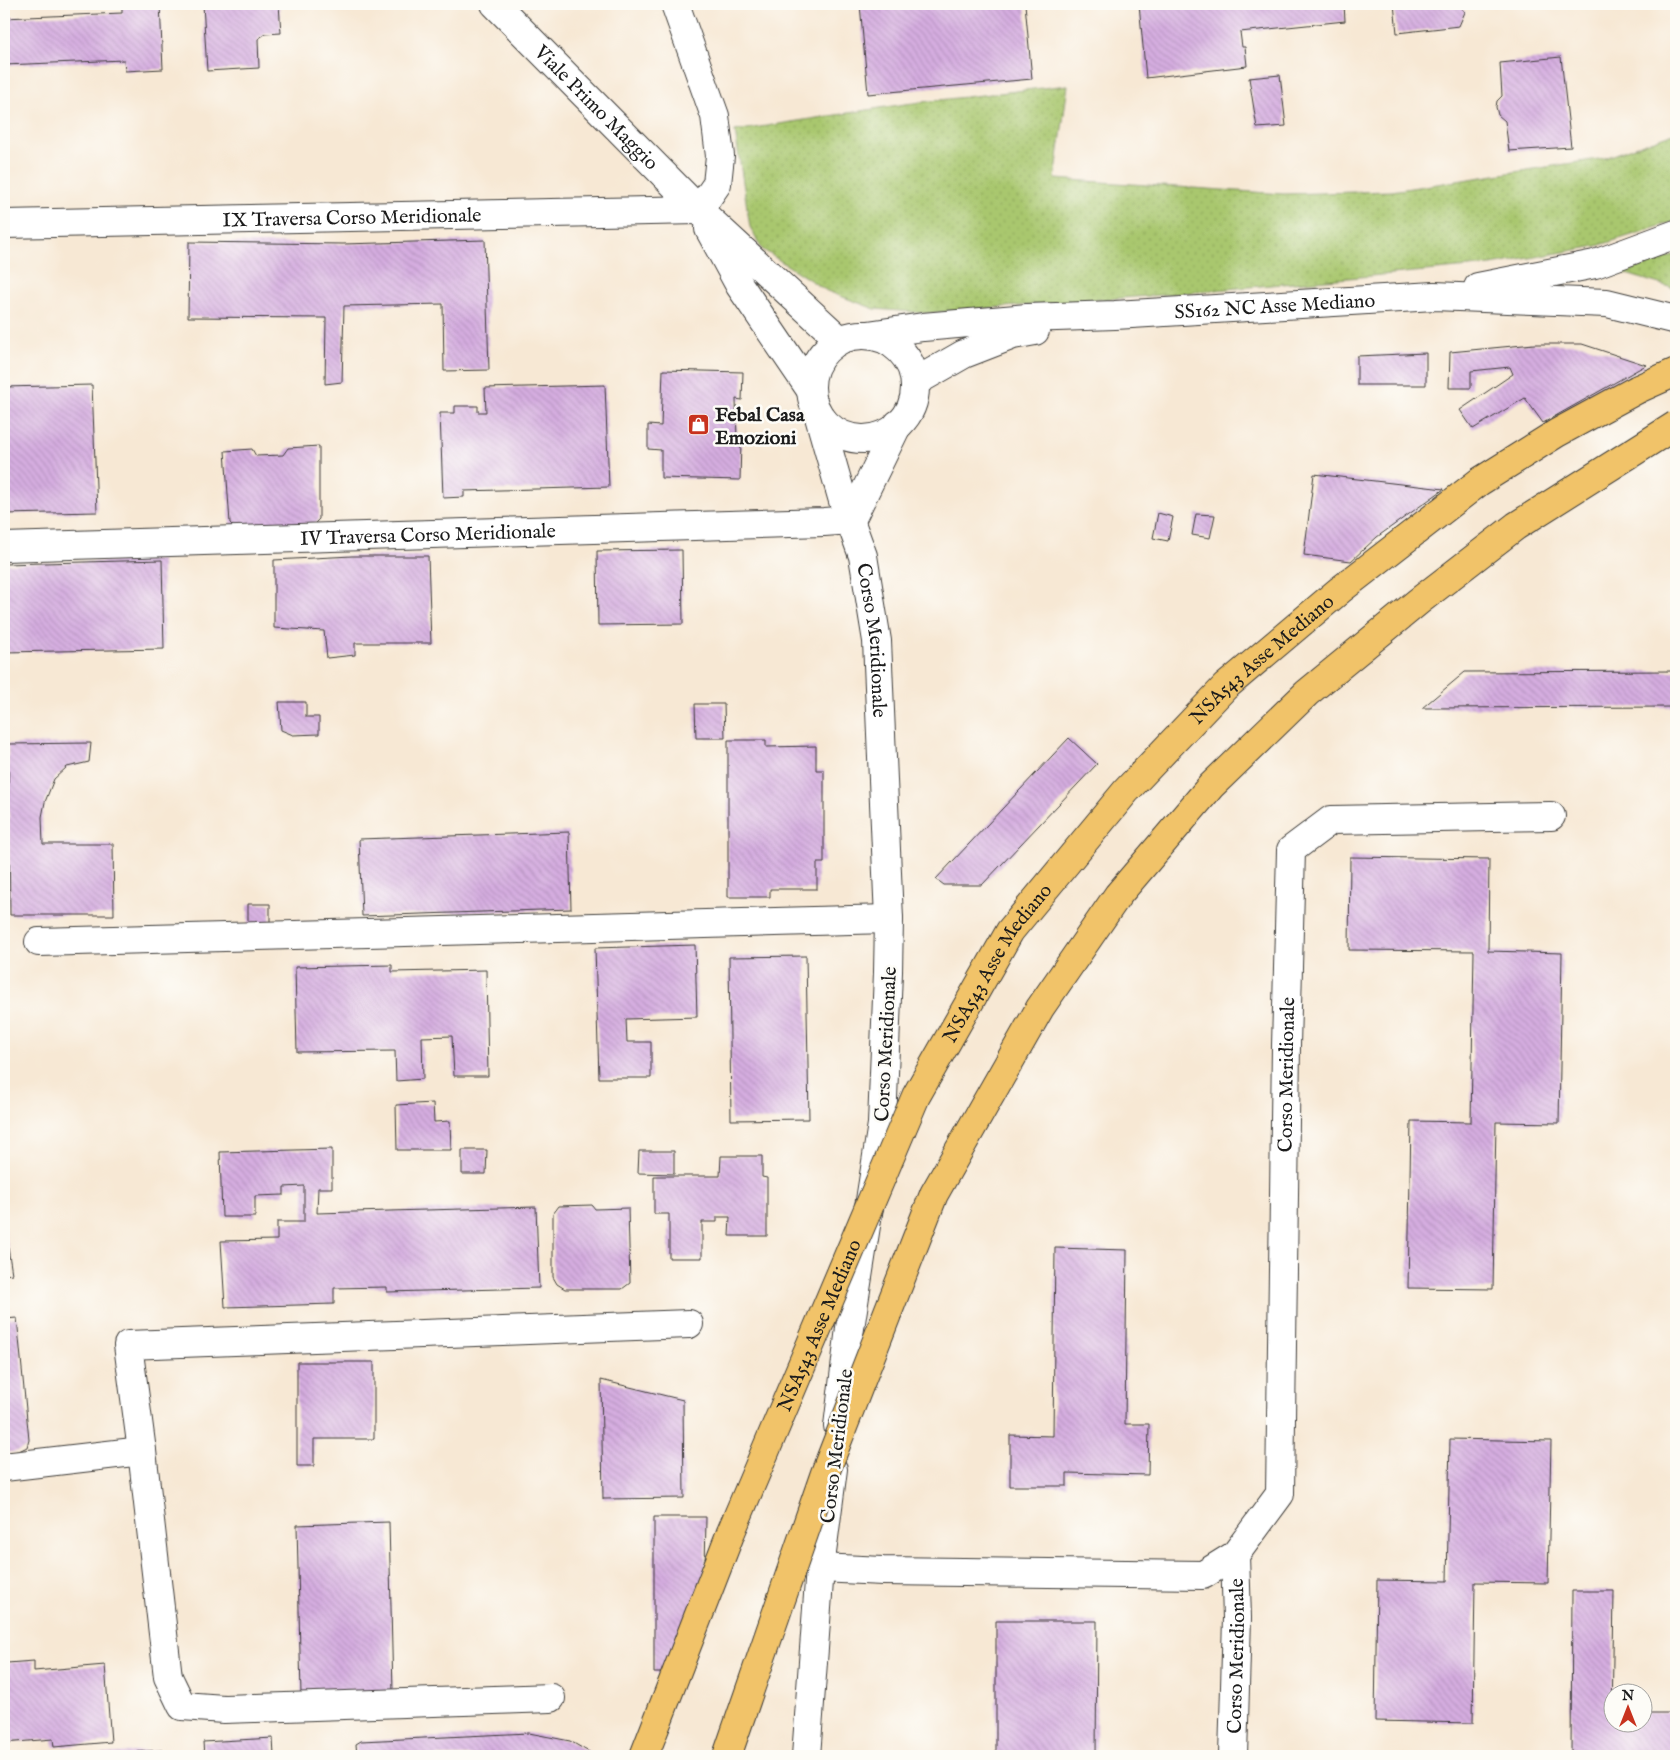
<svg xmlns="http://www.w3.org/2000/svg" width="1680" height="1760" viewBox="0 0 1680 1760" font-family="'IM FELL English',serif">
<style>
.grass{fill:url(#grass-dots);stroke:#627245}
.building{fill:url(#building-back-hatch)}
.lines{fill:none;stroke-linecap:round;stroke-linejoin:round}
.minor-casing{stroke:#3d3b38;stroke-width:30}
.tertiary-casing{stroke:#3d3b38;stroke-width:30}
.trunk-casing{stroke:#3d3b38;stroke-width:30}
.minor{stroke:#fff;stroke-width:28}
.tertiary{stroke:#fff;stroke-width:28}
.trunk{stroke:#f1c369;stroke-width:28}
.trunk-bridge-casing{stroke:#3d3b38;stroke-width:30;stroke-linecap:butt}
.trunk-bridge{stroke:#f1c369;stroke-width:28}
.labels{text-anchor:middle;stroke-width:5;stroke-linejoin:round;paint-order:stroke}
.street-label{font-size:20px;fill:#1c1c1c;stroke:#fdfcf7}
.poi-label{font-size:20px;font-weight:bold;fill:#1c1c1c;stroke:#fdfcf7;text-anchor:start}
</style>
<defs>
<pattern id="grass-dots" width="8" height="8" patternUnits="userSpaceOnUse" patternTransform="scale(1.25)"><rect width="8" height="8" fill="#a9c76e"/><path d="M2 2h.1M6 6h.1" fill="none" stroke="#91aa5f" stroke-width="1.8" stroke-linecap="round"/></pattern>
<pattern id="building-back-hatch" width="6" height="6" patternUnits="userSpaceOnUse" patternTransform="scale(1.25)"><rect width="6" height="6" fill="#d5ade0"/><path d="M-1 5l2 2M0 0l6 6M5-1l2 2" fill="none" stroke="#b694c0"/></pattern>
</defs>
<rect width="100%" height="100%" fill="#fdfcf7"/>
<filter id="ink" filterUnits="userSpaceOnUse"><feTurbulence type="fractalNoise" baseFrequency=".02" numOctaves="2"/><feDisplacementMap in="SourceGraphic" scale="10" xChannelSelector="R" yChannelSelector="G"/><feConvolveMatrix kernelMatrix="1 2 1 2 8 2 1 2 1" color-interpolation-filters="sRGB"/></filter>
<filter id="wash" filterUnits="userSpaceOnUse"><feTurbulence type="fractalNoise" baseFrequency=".0096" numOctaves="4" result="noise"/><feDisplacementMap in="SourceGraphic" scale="20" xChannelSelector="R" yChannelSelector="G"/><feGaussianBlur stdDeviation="1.12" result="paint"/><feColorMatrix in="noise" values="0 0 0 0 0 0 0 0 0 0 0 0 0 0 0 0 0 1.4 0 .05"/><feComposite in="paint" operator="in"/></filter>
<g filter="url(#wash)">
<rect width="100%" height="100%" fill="#f7e8d4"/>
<path class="grass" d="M1068,85L1055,179L1284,194L1392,191L1605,158L1676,132V221L1597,246L1491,265L1161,295L925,313L875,309L827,291L762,249L750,227L735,131L905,104Z
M1676,255V289L1623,273Z"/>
<g id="blocks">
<path class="building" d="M122,4H160L163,69L125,71L124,60L4,65V18L122,13Z
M203,4H279L281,33L265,34L258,39L259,68L207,71Z
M860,4H1025L1032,79L868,94Z
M1139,4H1344L1345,21L1240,32L1242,47H1245L1247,66L1146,78Z
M1394,4H1459L1465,12L1459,26L1397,33Z
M1561,57L1571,147L1509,151L1505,121L1498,115L1496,107L1497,101L1502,96L1500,63Z
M1280,75L1286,126L1257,128L1249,78Z
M485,240L489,370L444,371L443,304L344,306L342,382L325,384L326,318L188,317L189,242L343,244Z
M1534,344H1582L1646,365L1543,423L1525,398L1473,429L1460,410L1513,374L1510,367L1471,371V388H1449L1450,352Z
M1426,353V385H1357V356Z
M663,370L743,372L742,400L736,399L737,442H741L740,480L661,478V450L648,449V425L661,426Z
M92,385L97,512L4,514V387Z
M605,385L609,487L464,491V497L443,498L440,413H455V406H478V412H486L485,388Z
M319,446V519L314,524L236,529L230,523L225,451L252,449L256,456L283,455L288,448Z
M1314,474L1444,489L1377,537L1351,561L1304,555Z
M1158,513L1173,517L1168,541L1153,538Z
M1196,514L1215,515L1210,538L1192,535Z
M682,550L683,624L598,625L597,551Z
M352,556H428L431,643H355V655L327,658L324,631L274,628V560Z
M162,560L164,649L4,652V564Z
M1676,671V707L1422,708L1465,672Z
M279,702H306V717H319V734L293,735L281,730Z
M695,704H724L725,738H696Z
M1069,738L1097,764L982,885H944L936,879Z
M728,740H766V747L816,746V770H824V863H817V889H770V897H728Z
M91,743L89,762L67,767L54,779L45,802L42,817L43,844H113L114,915H10L8,744Z
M569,832L571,909L362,916L359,839Z
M1350,857L1489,859L1488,951L1562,953L1559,1123L1496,1122L1493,1289L1408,1288L1411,1121L1471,1122L1474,951L1349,950Z
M248,904H270V925H248Z
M695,945L697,1017L626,1019L627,1042H651V1078H599L595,948Z
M806,956L809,1119L731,1120L729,957Z
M392,965V972L486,970L488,1076H454L452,1036L422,1037L423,1079L396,1081L395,1051L297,1052L295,967Z
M433,1103L434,1122L450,1121L451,1150H397L396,1105Z
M332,1149V1188H318L317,1213L536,1207L539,1288L387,1292V1287L334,1288V1304L225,1307L221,1241L277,1240V1222H304V1186L284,1187V1195L255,1196V1217H222L220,1152Z
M462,1150H487L486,1174H462Z
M639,1151H674V1174L638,1173Z
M721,1156H762V1177L767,1178V1236H729L730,1217H717V1222H702V1258H669V1214H654V1176H720Z
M592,1205L595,1209L628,1208L630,1283L622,1289H565L557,1284L553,1277V1214L559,1206Z
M4,1221L12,1274L4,1275Z
M1055,1248L1127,1250L1125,1424H1149L1148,1475L1067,1473V1486H1010V1435L1053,1436Z
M17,1318L29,1440L27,1447L19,1451L4,1453V1319Z
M297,1362H374V1439H314V1466H297Z
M601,1380L683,1400L684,1498L603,1499Z
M1450,1439L1551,1441L1548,1583L1475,1582L1473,1723L1375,1721L1377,1580L1447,1581Z
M654,1517H706L705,1570L671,1673H654Z
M389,1522L393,1692L301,1695L297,1525Z
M1572,1591H1614L1612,1722H1642V1713H1676V1756H1571Z
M996,1621H1097L1096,1756H996Z
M4,1651H6L7,1663L34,1661V1671L105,1665L111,1742L54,1747L53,1739L4,1743Z
M529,1733L570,1741L596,1756H357L356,1744L361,1741Z
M273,1738L274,1756H204L203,1742Z
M163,1750V1756H90V1755Z"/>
</g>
</g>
<g filter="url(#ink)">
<use href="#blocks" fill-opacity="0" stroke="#3d3b38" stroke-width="1"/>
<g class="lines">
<defs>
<g id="minor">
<path id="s1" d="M4,224L699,210L717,184L720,156L715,116L675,4"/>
<path id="s2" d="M4,547L824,522L851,520"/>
<path d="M39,942L889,919"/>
<path d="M142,1451L128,1345L689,1324"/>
<path d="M4,1467L142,1451L168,1677L182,1706L224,1709L551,1698"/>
<path id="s3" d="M820,1568L883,1571L1203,1575L1235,1555L1280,1494L1286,1046L1291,850L1331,820L1551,816"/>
<path id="s4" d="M1233,1756L1237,1618L1235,1555"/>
</g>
<g id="tertiary">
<path id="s5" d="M495,4L699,210L839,339"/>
<path d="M709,229L740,286L810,389"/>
<path d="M1478,287L1595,264L1676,234"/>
<circle cx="863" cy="387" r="52"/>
<path id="s6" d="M868,335L923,327L1027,318L1115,315L1434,296L1607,303L1676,320"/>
<path d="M915,382L964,354L1013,335L1035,331"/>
<path id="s7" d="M819,417L843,501L863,556L877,641L889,919L888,972L882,1124L850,1328L838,1426"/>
<path d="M851,520L898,424"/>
<path d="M806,1756L820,1568L833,1469"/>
</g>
<path id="trunk" d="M1638,389L1676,372"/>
</defs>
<use href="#minor" class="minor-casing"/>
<use href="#tertiary" class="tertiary-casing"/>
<use href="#trunk" class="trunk-casing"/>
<use href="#minor" class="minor"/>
<use href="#tertiary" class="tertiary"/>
<use href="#trunk" class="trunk"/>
<defs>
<g id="trunk-bridge">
<path id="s8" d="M644,1756L731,1532L916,1096L1010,931L1126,791L1225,687L1340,590L1479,482L1557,433L1638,389"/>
<path d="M727,1756L825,1473L934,1194L1040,1008L1118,895L1211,786L1307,693L1419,601L1516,526L1676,425"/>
</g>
</defs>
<use href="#trunk-bridge" class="trunk-bridge-casing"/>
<use href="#trunk-bridge" class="trunk-bridge"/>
</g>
</g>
<defs>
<symbol id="shop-square" viewBox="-11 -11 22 22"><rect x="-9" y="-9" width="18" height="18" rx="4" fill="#c8321e" stroke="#fdfcf7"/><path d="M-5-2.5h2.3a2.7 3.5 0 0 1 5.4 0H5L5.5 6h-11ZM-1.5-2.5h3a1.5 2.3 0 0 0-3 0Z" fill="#fff"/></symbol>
</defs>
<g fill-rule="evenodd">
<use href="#shop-square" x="686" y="412" width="25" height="25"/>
</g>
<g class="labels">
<g class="street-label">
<text dy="7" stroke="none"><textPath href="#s5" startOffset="145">Viale Primo Maggio</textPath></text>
<text dy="7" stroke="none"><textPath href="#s1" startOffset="348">IX Traversa Corso Meridionale</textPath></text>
<text dy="7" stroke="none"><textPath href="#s6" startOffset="408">SS162 NC Asse Mediano</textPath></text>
<text dy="7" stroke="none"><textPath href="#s2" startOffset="424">IV Traversa Corso Meridionale</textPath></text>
<text dy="7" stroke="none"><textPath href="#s7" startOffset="231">Corso Meridionale</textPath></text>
<text dy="7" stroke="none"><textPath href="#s8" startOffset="1275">NSA543 Asse Mediano</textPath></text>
<text dy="7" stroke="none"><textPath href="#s8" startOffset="870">NSA543 Asse Mediano</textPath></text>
<text transform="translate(885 1044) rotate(-87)" y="7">Corso Meridionale</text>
<text dy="7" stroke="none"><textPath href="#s3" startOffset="916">Corso Meridionale</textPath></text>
<text dy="7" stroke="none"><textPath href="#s8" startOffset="465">NSA543 Asse Mediano</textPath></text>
<text transform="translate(836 1446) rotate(-83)" y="7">Corso Meridionale</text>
<text dy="7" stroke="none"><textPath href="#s4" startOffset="100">Corso Meridionale</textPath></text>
</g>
<g class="poi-label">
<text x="715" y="421">Febal Casa<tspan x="715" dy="23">Emozioni</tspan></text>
</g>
</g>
<rect width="1680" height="1760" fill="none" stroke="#fdfcf7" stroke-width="20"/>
<g transform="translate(1628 1708)"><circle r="24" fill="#fdfcf7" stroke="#a3a29f"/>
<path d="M0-4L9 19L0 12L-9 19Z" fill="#c8321e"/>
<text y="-8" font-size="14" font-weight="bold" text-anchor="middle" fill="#1c1c1c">N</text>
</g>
</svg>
